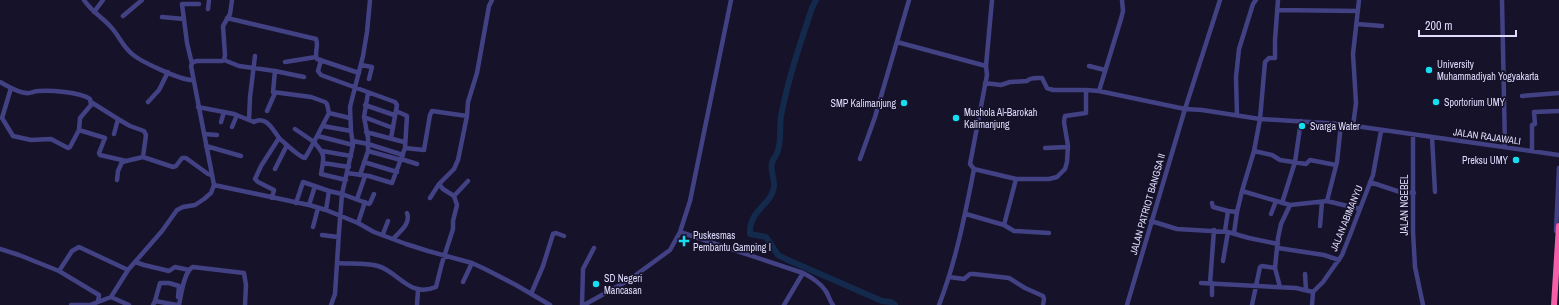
<svg xmlns="http://www.w3.org/2000/svg" width="1559" height="305" viewBox="0 0 1559 305" font-family="'Archivo Narrow',sans-serif">
<style>
.lines{fill:none;stroke-linecap:round;stroke-linejoin:round}
.river{stroke:#132a4c;stroke-width:6}
.minor{stroke:#424184;stroke-width:4.5}
.highway{stroke:#f460aa;stroke-width:6}
.poi-dot{fill:#16def0;stroke:#161229;stroke-width:1.5}
.labels{text-anchor:middle;stroke-width:3.5;stroke-linejoin:round;paint-order:stroke}
.poi-label{font-size:10px;fill:#dfdcfd;stroke:#161229;text-anchor:start}
.street-label{font-size:10px;fill:#dfdcfd;stroke:#161229}
</style>
<rect width="100%" height="100%" fill="#161229"/>
<g class="lines">
<path class="river" d="M816,0L812,8C800,44 788,79 781,116C779,127 782,143 777,153C776,157 773,158 772,163C770,171 775,179 774,187C771,206 749,209 750,234L766,237L778,255L788,260L882,301L891,302L895,305"/>
<path class="minor" d="M84,0C91,11 102,17 110,26C118,34 122,45 131,53C139,61 182,81 193,80
M992,0L986,66L987,75L970,164L974,169L1016,179H1049L1057,177L1065,169L1067,162L1068,146L1064,122L1065,116L1086,113V90L1099,91
M1122,0L1123,11L1121,19L1099,91L1185,109L1202,110L1260,119L1341,124L1559,155
M1278,0L1275,40V58H1269L1265,62L1260,119L1254,151L1242,191L1290,205L1327,201L1360,209
M1502,0L1505,147
M208,9L209,0
M1277,10L1358,11
M94,12L103,0
M123,16L142,0
M162,17L184,19
M227,18L316,39C319,46 314,53 317,59L359,73
M1357,24L1382,26
M897,42L986,66
M224,60L239,66L275,71L304,77
M321,60L318,71L321,75L395,102L397,105L391,138
M285,62L316,57
M192,64L187,43L182,4H199
M361,65L372,67L369,79
M1089,66L1105,70
M275,71L273,92L311,97L325,102L327,104L329,113L314,142C326,156 324,156 321,174L346,180
M0,82C8,86 16,92 26,93C30,94 34,91 38,91C50,90 80,92 90,99L91,105L80,118L79,130L70,147L68,148L51,139L31,140L13,136L2,118L11,88
M985,83L1001,85L1010,82L1027,81C1030,77 1037,78 1042,78L1047,88L1053,90H1086
M1522,96L1559,93
M91,102L118,119L114,134
M148,102L159,90L168,72
M365,105L394,115
M198,107L234,114L254,122C267,115 273,131 280,139C285,143 299,157 305,158L314,142L295,129
M267,111L275,93
M329,113L350,118
M1237,115L1236,77L1239,49L1253,4L1256,0
M364,117L393,128
M249,120L250,97L255,56
M221,122L224,112
M323,126L351,131
M1353,126L1356,103L1353,54L1359,0
M232,127L237,115
M79,130L105,138L99,153L100,155L126,161
M366,132L404,142
M204,134L217,135
M1413,135V232L1415,267L1423,305
M318,136L353,145
M1432,137L1435,192
M353,141L368,144L403,155
M206,146L241,156
M405,148L424,150L430,115L432,111L467,116L468,102L477,73L489,6L492,0
M1045,148L1068,147
M322,151L351,156
M368,151L401,160
M1254,151L1272,155L1280,160L1306,164L1310,160L1336,165
M1532,151V125L1535,124L1534,112L1559,111
M143,157L173,167L176,166L182,158H186L208,174L212,175
M401,159L417,164
M860,159L875,117L909,0
M364,162L397,172
M323,163L349,167
M275,169L287,145
M347,173L369,176L392,183L405,148L407,116L405,115L396,111
M360,175L368,151V138L364,117L368,93
M117,180L118,171L122,162L143,157L146,135L144,131L130,126L118,119
M1370,182L1400,192L1414,193
M214,185L309,205L326,210L358,223L374,232L406,244L428,251L472,263L485,269L516,285L550,305
M454,196L468,181
M272,198L274,190L258,182L255,179L261,166L279,138
M430,198L439,184
M357,199L365,176
M1327,201L1337,162L1341,124
M296,203L303,182L329,191L342,194L369,204L370,203L374,194
M1212,203L1213,207L1228,211
M1282,203L1295,162L1301,121
M309,205L315,186
M326,210L329,191
M966,214L1004,225L1014,231L1049,233
M1271,214L1276,201
M1151,221L1177,229L1228,232L1249,238L1278,244
M358,223L365,202
M1004,225L1016,179
M1320,226L1322,202
M313,227L318,208
M1225,231L1228,211L1237,212L1242,191
M1556,231L1559,168
M680,232L803,273C811,277 820,283 825,290C829,295 829,300 833,305
M1234,233L1237,212
M383,234L388,221
M322,235L338,237
M394,238C400,231 411,224 407,213
M1278,248L1324,255L1339,260
M0,249L19,255L59,271L99,295L98,302
M1223,261L1228,232
M135,262L144,265L169,271L175,267L189,270
M337,263C349,264 367,263 378,266C399,272 409,298 436,287L442,263L453,229V221L457,205L454,196L443,189L439,184L454,169L458,160L467,116
M59,271L72,251L79,247L128,270
M1305,274L1306,290
M949,277L964,279L970,274H974L1009,278L1025,288L1043,296L1044,299L1043,305
M463,282L472,263
M1201,283L1296,288L1313,292
M1210,283L1214,230
M1280,287L1275,268L1278,238L1281,224L1290,205
M531,294L543,266L553,234L556,233L564,236
M1212,295V283
M111,297L129,305
M155,301L160,283H169L179,286L178,297
M71,305H90L111,297L128,270L162,231L177,210L183,207L195,205L204,199L211,193L214,185L191,66L193,62L197,61H222L224,60L225,55L223,26L230,14L232,0
M153,305L155,301L177,305
M179,305C181,296 184,270 193,267L244,273L246,285L245,305
M331,305L335,294L339,232L342,194L353,145L351,131L350,107L363,56L367,32L370,0
M417,305L418,290
M582,305L583,269L594,248
M584,305L629,280L670,250L680,232L690,201L731,0
M784,305L803,273
M939,305C956,261 965,215 974,169
M1127,305L1185,109L1220,0
M1252,305L1260,267L1262,266L1275,268
M1312,305L1313,292L1323,282L1342,255L1350,235L1373,175L1381,131"/>
<path class="highway" d="M1554,305L1559,226"/>
</g>
<g class="poi-dot">
<circle cx="1429" cy="70" r="4"/>
<circle cx="1436" cy="102" r="4"/>
<circle cx="904" cy="103" r="4"/>
<circle cx="956" cy="118" r="4"/>
<circle cx="1302" cy="126" r="4"/>
<circle cx="1516" cy="160" r="4"/>
<path d="M682 235h4v4h4v4h-4v4h-4v-4h-4v-4h4z"/>
<circle cx="596" cy="284" r="4"/>
</g>
<g class="labels">
<g class="poi-label">
<text x="1437" y="68">University<tspan x="1437" dy="12">Muhammadiyah Yogyakarta</tspan></text>
<text x="1444" y="106">Sportorium UMY</text>
<text x="896" y="107" text-anchor="end">SMP Kalimanjung</text>
<text x="964" y="116">Mushola Al-Barokah<tspan x="964" dy="12">Kalimanjung</tspan></text>
<text x="1310" y="130">Svarga Water</text>
<text x="1508" y="164" text-anchor="end">Preksu UMY</text>
<text x="693" y="239">Puskesmas<tspan x="693" dy="12">Pembantu Gamping I</tspan></text>
<text x="604" y="282">SD Negeri<tspan x="604" dy="12">Mancasan</tspan></text>
</g>
<g class="street-label">
<text transform="translate(1487 136) rotate(8)" y="4">JALAN RAJAWALI</text>
<text transform="translate(1147 204) rotate(-74)" y="4">JALAN PATRIOT BANGSA II</text>
<text transform="translate(1404 205) rotate(-90)" y="4">JALAN NGEBEL</text>
<text transform="translate(1346 218) rotate(-68)" y="4">JALAN ABIMANYU</text>
</g>
</g>
<path d="M1419 30v6h97v-6" fill="none" stroke="#dfdcfd" stroke-width="2"/>
<text x="1425" y="30" font-size="12" fill="#dfdcfd" stroke="#161229" stroke-width="3" paint-order="stroke">200 m</text>
</svg>
